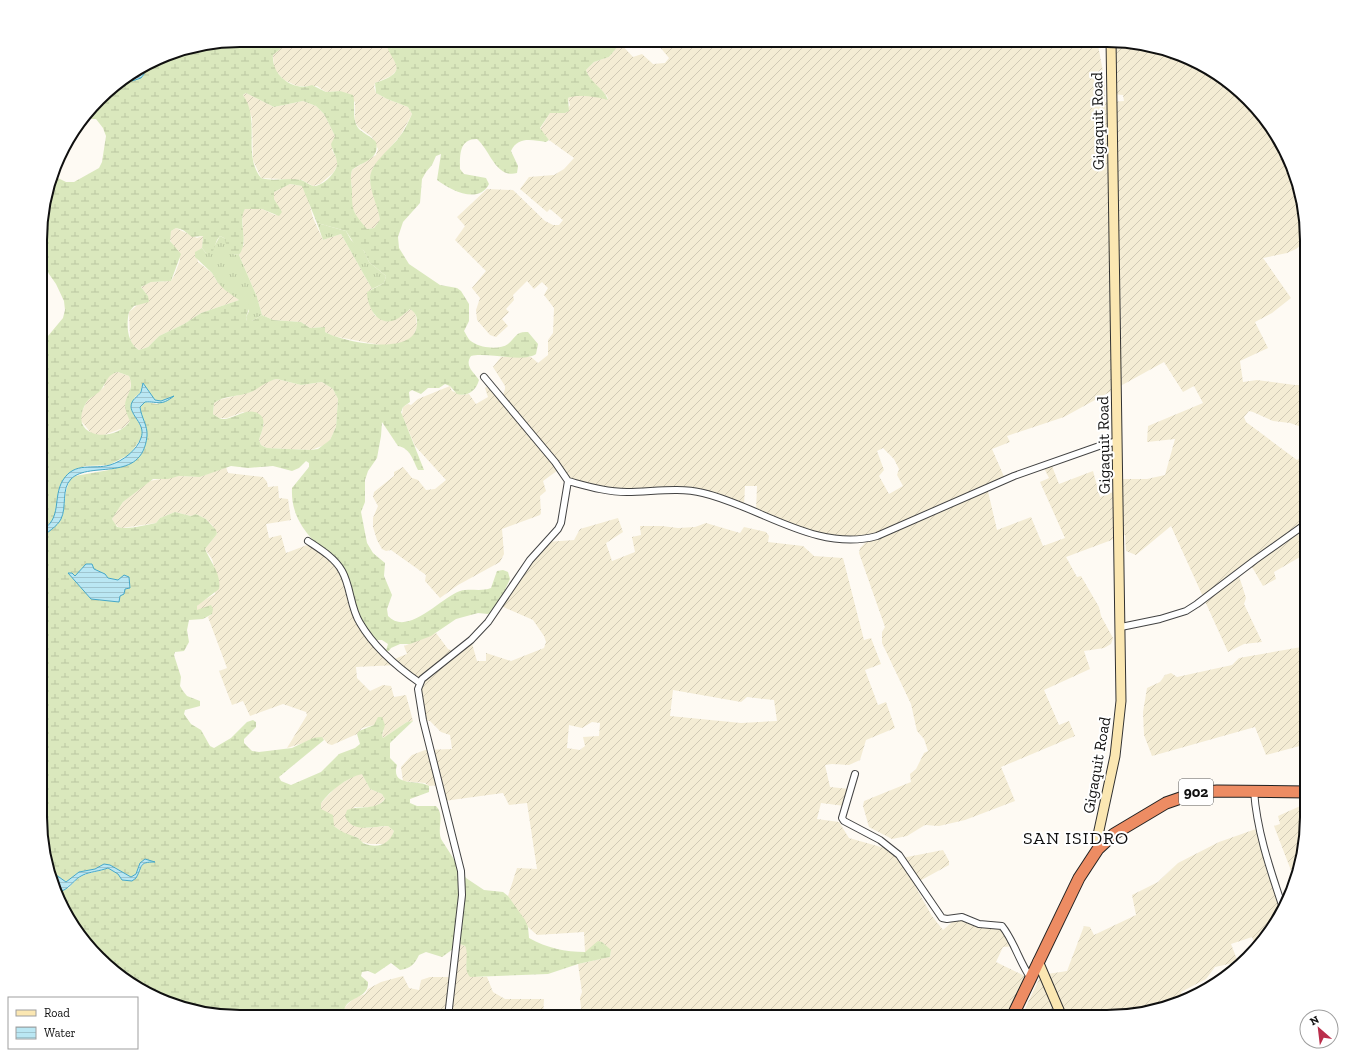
<svg xmlns="http://www.w3.org/2000/svg" width="1347" height="1057" viewBox="0 0 1347 1057" font-family="'Zilla Slab',serif">
<style>
.farmland{fill:url(#farmland-furrows);fill-rule:evenodd}
.grass{fill:url(#grass-tufts)}
.wetland{fill:url(#wetland-marsh);fill-rule:evenodd}
.water{fill:url(#water-rules);stroke:#45a7c7}
.lines{fill:none;stroke-linecap:round;stroke-linejoin:round}
.street-casing{stroke:#434343;stroke-width:8}
.secondary-casing{stroke:#323232;stroke-width:11}
.highway-casing{stroke:#212121;stroke-width:13}
.street{stroke:#fff;stroke-width:6}
.secondary{stroke:#fbe7b2;stroke-width:9}
.highway{stroke:#ed8c63;stroke-width:11}
.labels{text-anchor:middle;stroke-width:4;stroke-linejoin:round;paint-order:stroke}
.shield{fill:#fff;stroke:#585858;stroke-width:1}
.shield-label{font-size:15px;font-weight:bold;fill:#101010}
.street-label{font-size:16px;fill:#101010;stroke:#fff}
.quarter-label{font-size:18px;letter-spacing:1px;fill:#101010;stroke:#fff}
.rim{fill:none;stroke:#101010;stroke-width:2}
</style>
<defs>
<pattern id="farmland-furrows" width="10" height="10" patternUnits="userSpaceOnUse"><rect width="10" height="10" fill="#f4ecd4"/><path d="M-1 1l2-2M0 10L10 0M9 11l2-2" fill="none" stroke="#d0c9b5"/></pattern>
<pattern id="grass-tufts" width="24" height="20" patternUnits="userSpaceOnUse"><rect width="24" height="20" fill="#dae8bd"/><path d="M3 7l-1-3M5 7V3M7 7l1-3M15 17l-1-3M17 17v-4M19 17l1-3" fill="none" stroke="#bac6a1"/></pattern>
<pattern id="wetland-marsh" width="20" height="14" patternUnits="userSpaceOnUse"><rect width="20" height="14" fill="#dae8bd"/><path d="M1 5h8M5 5V1M11 12h8M15 12V8" fill="none" stroke="#bac6a1"/></pattern>
<pattern id="water-rules" width="6" height="5" patternUnits="userSpaceOnUse"><rect width="6" height="5" fill="#bae7f3"/><path d="M0 2.5h6" fill="none" stroke="#9fc5cf"/></pattern>
</defs>
<rect width="100%" height="100%" fill="#fefaf3"/>
<path class="farmland" d="M309,40H386L397,66L396,71L391,76L375,83L374,87L376,93L387,99L408,107L412,114L400,136L374,166L371,173L370,180L378,208L380,220L374,228L367,229L357,218L351,204L352,187L350,178L352,170L376,155L378,149L372,137L358,127L355,121V102L340,91L326,92L317,86H297L284,80L274,69L273,55L277,50L285,45L304,46Z
M654,40H1097L1105,82V102H1112L1124,101L1123,95L1112,94V44L1127,42L1184,55L1239,90L1266,118L1292,163L1307,240L1296,249L1287,253L1263,258L1291,298L1272,313L1255,322L1268,348L1240,361L1243,382L1257,380L1295,385H1307V429L1290,423L1273,421L1253,412L1249,411L1244,417L1246,422L1297,460L1307,452V553L1274,572L1276,579L1263,586L1252,567L1239,576L1246,598L1244,604L1262,642L1244,644L1228,652L1171,526L1136,555L1126,551L1125,535L1066,557L1077,577L1081,576L1099,607L1101,616L1113,638L1111,644L1104,648L1084,651L1090,669L1044,690L1059,725L1069,721L1075,736L1001,767L1015,801L965,820L939,826L925,825L907,836L892,839L869,827L863,806L864,801L911,782L910,774L916,769L924,753L928,751L924,739L917,731L911,704L882,643V632L885,627L859,553L860,548L867,541L866,538H854L815,533L756,511L757,486H745L744,506L711,493L610,490L569,479L561,468L543,481L546,491L540,496L541,513L540,515L502,529L504,554L500,562L458,585L440,598L425,581L426,575L391,550L386,551L382,549L377,540L373,527V518L378,506L373,497L374,492L394,476V472L403,467L412,478L418,480L426,490L435,489L446,480L415,446L402,415L403,407L408,404L411,405L418,399L450,386L452,391L462,395L469,394L476,404L488,397L485,388L491,383L503,395L505,389V386L493,367L501,357H531L538,363L548,355V340L553,333L554,308L544,295L548,288L542,282L534,289L527,281L513,295L514,300L506,309L509,312L502,319L508,326L496,337L490,335L477,320L476,310L480,298L472,288L486,271L455,240L465,226L457,217L487,189L513,190L545,221L553,225H559L563,220L550,209L547,212L520,189L529,177L554,175L564,169L574,158L549,140L540,129L550,113H565L570,105L568,98L573,96H595L608,99L607,96L590,79L586,70L594,62L609,57L620,43L633,57L642,54L653,64L665,63L669,58ZM1164,362L1183,392L1194,386L1203,403L1148,426L1147,442L1175,439L1165,475L1147,479H1115L1116,491L1100,497L1093,471L1059,484L1050,461L1042,464L1049,478L1040,482L1065,538L1043,546L1031,517L997,530L987,487L1005,479L992,449L1010,442L1007,436L1064,417ZM883,448L894,459L899,469L897,475L903,486L889,494L879,476L884,470L877,451Z
M246,93L274,107L303,101L316,106L324,114L335,136L332,150L337,159V166L333,173L320,184L313,186L302,180L261,178L253,160L252,118L243,95Z
M290,184L302,186L306,191L313,218L323,240L341,234L372,289L368,292L369,303L375,316L400,317L410,309L414,311L416,316L417,327L412,338L400,344L385,346L333,336L325,332L324,327L310,328L301,322L273,320L262,315L257,297L239,255L244,244L242,214L245,209L252,208L262,209L275,215L281,212L274,199V192Z
M176,228L197,238L203,236L202,248L196,252L198,262L212,273L218,283L239,300L201,313L184,324L159,336L148,347L139,350L132,344L130,339L129,312L148,296L141,287L151,282L171,281L174,276L180,260L178,250L173,246L169,238L171,231Z
M118,372L129,376L131,381L130,394L125,405L130,421L123,428L101,436L92,434L81,421V414L87,401L104,387L106,379L112,373Z
M277,379L301,385L322,382L333,389L338,399L336,427L330,440L325,445L311,450L267,448L261,445L259,440L264,424L243,412L227,418H219L213,414L214,403L219,400L251,392L267,381Z
M226,467L228,473L263,477L267,482L268,487L278,486L279,498L288,499L291,520L266,524L269,538L281,535L286,553L307,545L324,554L344,573L356,616L392,660L407,654L404,646L436,633L448,649L456,652L471,640L477,661H486V653L511,661L544,648L546,642L544,636L533,620L501,606L546,542L574,540L580,529L618,518L623,532L606,543L612,561L635,552L632,537L641,535L640,526H662L678,528L695,527L706,523L740,533L744,527L766,532L769,536L768,542L803,546L814,556L843,558L864,640L871,638L881,664L865,670L878,705L886,702L895,728L866,740L860,760L849,765L832,764L825,765L830,787L850,789L845,806L821,803L817,819L839,822L849,838L895,851L902,858L943,850L949,861V865L914,884L932,916L943,930L958,917L999,925L1014,946L1003,947L996,962L1027,977L1009,1017H582L580,998L582,992L578,964L610,957L611,951L602,942L585,952L584,932L537,935L528,927L508,896L517,868L537,869L527,803L509,805L503,793L444,801L440,785L429,786L425,783L403,781L401,767L412,755L425,750L452,749L450,735L441,732L430,721L424,720L420,682L398,665L356,667L357,678L370,691L383,685L391,686L394,697L406,695L413,721L407,722L383,738L382,735L384,730L374,725L362,728L357,734L332,745L328,744L322,737L287,748L307,715L306,712L283,704L250,716L243,701L232,705L219,671L227,668L208,617L212,614L206,607L202,610H197V606L201,602L215,594L216,574L212,559L205,549L217,534L213,526L206,519L196,514L191,516L175,512L160,518L156,523L122,528L118,527L114,523L112,519L123,502L149,481L179,476L200,477ZM673,690L741,702L747,697L774,700L777,721L741,723L670,716ZM592,722L600,723L599,736L583,737L585,746L580,750L567,748L569,725L582,728Z
M1307,646V744L1266,755L1255,727L1152,756L1144,735L1143,712L1147,688L1160,682L1165,675L1171,673L1177,677L1232,665L1239,658Z
M362,773L370,789L382,794L385,799L376,807H354L365,828L388,826L394,831L391,839L385,844H370L362,842L357,837L346,835L334,826L321,809V803L337,786L354,776Z
M1307,803V831L1295,881L1274,826L1280,824L1278,816Z
M1256,829L1266,868L1282,910L1257,949L1252,937L1231,944L1238,962L1215,967L1206,979L1181,992L1184,1002L1107,1017H1021L1041,975L1067,971L1084,926L1090,927L1094,935L1136,915L1132,895L1158,882L1178,863L1219,842Z
M460,944L465,946L468,952L466,968L477,977H487L493,992L505,999H544L543,1017H398L392,1013L380,1016L355,1017L347,1015L344,1011V1008L354,998L365,994L368,989L381,982L403,976L409,988L419,990L421,980L430,977H449L453,949Z"/>
<path class="grass" d="M317,223L346,231L351,240L364,251L369,262L386,276L384,283L372,289L341,234L323,240Z
M220,236L224,238L233,254L239,255L257,297L262,315L252,321H247L246,317L249,311L246,301L239,300L225,290L218,283L212,273L195,257V252L202,248L206,253L215,245Z"/>
<path class="wetland" d="M240,40H309L304,46L285,45L273,55C271,75 293,92 312,85L326,92L340,91L353,95C356,105 351,120 359,129C364,134 371,136 376,142C380,160 363,161 352,170C350,177 351,181 352,189C352,211 352,211 367,229L374,228L380,220C378,206 370,192 370,178C371,162 391,149 400,136C405,130 408,122 412,114L408,107L387,99L376,93L375,83C416,70 386,60 386,40H623L609,57L594,62L586,70C590,83 604,88 608,100C598,97 577,94 568,98L569,111L565,113H550L540,128L549,140L546,142C532,140 518,136 511,151L518,166L517,173C496,179 490,150 477,139C459,139 460,155 460,169L464,174L486,178L489,184C478,205 451,190 437,180L441,154L436,156L432,165L426,172L422,179L420,203L403,222L398,237L399,248L409,264L440,285L457,288L461,291L469,304V321L464,331C467,336 469,341 474,343C482,348 500,350 508,344C516,337 516,331 528,332L538,344L536,354C524,363 487,352 471,356C464,366 474,372 479,380C476,391 467,397 457,394L450,386L445,384L439,388H428L421,394L412,390L409,392L410,402L403,407L401,412L424,470H418C413,460 410,448 398,446L382,422L381,436L377,458L368,471L365,480V502L361,512L367,543L373,553L385,563L384,576L392,595L387,609L388,616C408,637 440,598 460,591C470,588 481,592 491,588L497,571L503,570L508,572L510,579L498,605L491,612L488,614L478,613L456,619L431,636L410,644H400L391,648L389,651H386L388,644L382,640H375C363,628 357,610 352,594C351,589 350,581 347,577C325,547 290,531 292,488L309,467V463L306,461L299,468L292,471L273,466L248,468L231,466L200,477L179,476L168,479H153L123,502L112,519L117,527C130,530 144,525 156,523L160,518L175,512L191,516L196,514L206,519L216,530L217,534L205,549C210,561 222,575 219,589L197,606V610L211,605L213,609L212,614L203,619L189,620L187,630L189,642L184,651L175,652L174,655L181,677L180,686L183,691L187,696L200,701V706L185,710L184,714L191,724L201,730L210,746L214,748L231,738L247,722L253,720L256,722V727L244,739V743L252,751L259,752L292,748L313,738L322,737L324,740L279,777L281,781L291,785L321,772L339,754L355,748L360,744L357,734L359,731L374,725L378,717H382L385,725L382,735L383,738L407,722L413,721L393,740L390,743V758L397,765C390,788 419,779 429,786V792L410,799V803L417,806H436C445,815 437,827 441,839L466,878L484,890L503,892L508,896L525,920L528,927L529,938C547,948 565,952 585,952L598,941L602,942L611,950L610,957L578,964L548,974L470,977C462,968 470,956 465,946L460,944L442,957L426,952L419,955C414,965 411,968 400,970L391,963L375,974L368,971L362,972L361,976L368,982C369,1000 346,996 344,1011L347,1015L361,1017H227L163,1002L108,967L60,905L54,882L59,889L69,888C82,871 89,875 108,868L118,874L122,880L132,881L136,878C143,866 138,863 154,862L145,859L140,863L136,874L131,877L110,865L104,864L95,869L79,872L66,882L52,872L40,831L41,538L63,514L66,491L70,479L75,476L109,470L135,460L146,428L140,413V407L145,402L157,404L172,397L161,401L155,400L143,383L140,393L135,397L131,408L142,429V437L130,454L109,465L85,466L72,471L57,508L54,520L41,531V355L48,336L63,318L65,310L64,301L56,284L42,264V213L54,176L66,182H74L99,168L102,162L106,136L103,128L96,119H88L77,127L108,89L129,77L132,81L141,78L144,74V69L175,51ZM246,93L274,107L303,101L316,106L324,114L335,136L331,144C332,151 338,158 337,165C336,173 322,187 313,186C309,185 305,181 301,180C288,177 274,182 261,178C242,154 261,120 243,95ZM290,184L302,186L317,223L346,231L355,245L364,251L369,262L386,276L384,283L367,292C367,306 377,327 395,320C400,318 405,313 410,309C415,312 417,316 417,321C420,359 343,342 325,332V327L310,328L301,322L273,320L262,315L252,321H247L246,317L250,306L246,300H239L201,313L184,324L159,336L148,347L139,350C127,343 126,325 129,312L134,306L149,302L148,296L141,287L151,282L171,281L181,254L170,241L171,231L176,228L183,230L192,237L203,236L202,248L206,253L213,251L217,240L220,236L224,238L228,249L233,254L239,255C250,240 237,222 245,209H262L279,216L282,212L274,199V192ZM118,372L129,376C135,389 126,394 125,405C125,409 128,417 130,421C115,444 66,438 86,403C89,398 96,395 100,391C107,383 106,375 118,372ZM277,379L301,385L322,382L333,389L338,399L336,427L330,440L318,449L311,450L267,448L261,445L259,440C261,432 268,420 259,414C246,405 231,423 219,418C217,417 215,415 213,414L214,403C225,395 239,397 251,392C261,387 266,381 277,379ZM82,568C91,569 103,570 108,578L118,580L122,578L130,588L125,589L120,596L91,599C84,590 77,584 72,573L74,576L79,573ZM362,774L370,789L382,794L385,799C376,811 360,805 347,810L345,816C352,834 373,826 388,826L394,831C389,845 377,849 363,843C361,841 359,838 356,837C347,834 341,832 334,826L333,815L321,809V803C331,790 346,778 362,774Z"/>
<path class="water" d="M144,69V74L141,78L132,81L129,77Z
M143,383L155,400L161,401L174,396C160,407 159,401 145,402L140,407C141,417 148,426 147,436C142,484 90,460 71,479C61,489 67,507 61,519C57,527 47,532 41,538V531C63,518 52,498 63,480C75,461 93,470 110,465C123,461 137,450 141,438C146,425 132,417 131,407C131,399 138,397 141,392C142,389 142,386 143,383Z
M86,564H92L94,569L105,574L108,578L118,580L124,575L129,577L130,588L125,589L124,594L120,596L119,602L91,599L68,573H72L75,576Z
M145,859L155,862C138,862 143,866 136,878L132,881L122,880L118,874L108,868C100,871 89,872 83,875C74,879 71,887 62,891L54,882L52,872L66,882L79,872L95,869L104,864L110,865L131,877L136,874L140,863Z"/>
<g class="lines">
<defs>
<path id="street" d="M484,377L555,462L568,481C587,486 606,492 627,492C652,492 678,487 703,493C759,506 817,553 877,536L1014,476L1102,445L1118,441
M308,541C320,549 335,558 342,571C351,587 350,607 360,623C374,647 397,667 420,683
M1121,627L1160,619L1186,611L1197,604L1255,560L1307,523
M855,774L842,818L844,821L880,840L899,855L942,918L947,919L962,917L979,924L1002,926C1014,941 1019,961 1030,977
M1254,791C1257,832 1270,869 1283,908
M448,1017L462,895L461,871L423,720L418,689L422,679L471,640L488,622L530,560L558,529L561,523L568,481"/>
<path id="secondary" d="M1101,846L1098,835L1115,756L1121,701L1111,40
M1038,961L1062,1017"/>
<path id="highway" d="M1012,1017L1079,878L1098,849L1114,834L1166,803L1195,793L1217,791L1307,792"/>
</defs>
<use href="#street" class="street-casing"/>
<use href="#secondary" class="secondary-casing"/>
<use href="#highway" class="highway-casing"/>
<use href="#street" class="street"/>
<use href="#secondary" class="secondary"/>
<use href="#highway" class="highway"/>
</g>
<g class="labels">
<rect class="shield" x="1179" y="779" width="34" height="26" rx="3"/>
<g class="shield-label">
<text x="1196" y="797">902</text>
</g>
<g class="street-label">
<text transform="translate(1097 121) rotate(-91)" y="6">Gigaquit Road</text>
<text transform="translate(1103 445) rotate(-91)" y="6">Gigaquit Road</text>
<text transform="translate(1096 765) rotate(-80)" y="6">Gigaquit Road</text>
</g>
<g class="quarter-label">
<text x="1076" y="844">SAN ISIDRO</text>
</g>
</g>
<path d="M0 0H1347V1057H0ZM240 47H1107A193 193 0 0 1 1300 240V817A193 193 0 0 1 1107 1010H240A193 193 0 0 1 47 817V240A193 193 0 0 1 240 47Z" fill="#fff" fill-rule="evenodd"/>
<path class="rim" d="M240 47H1107A193 193 0 0 1 1300 240V817A193 193 0 0 1 1107 1010H240A193 193 0 0 1 47 817V240A193 193 0 0 1 240 47Z"/>
<rect x="8" y="997" width="130" height="52" fill="#ffffff" stroke="#9f9f9f"/>
<rect x="16" y="1010" width="20" height="6" fill="#fbe7b2" stroke="#9f9f9f"/>
<text x="44" y="1017" font-size="12" fill="#101010">Road</text>
<rect x="16" y="1027" width="20" height="12" fill="url(#water-rules)" stroke="#9f9f9f"/>
<text x="44" y="1037" font-size="12" fill="#101010">Water</text>
<g transform="translate(1319 1029) rotate(332)"><circle r="19" fill="#ffffff" stroke="#9f9f9f"/>
<path d="M0-3L7 15L0 10L-7 15Z" fill="#ba2e4b"/>
<text y="-6" font-size="11" font-weight="bold" text-anchor="middle" fill="#101010">N</text>
</g>
</svg>
